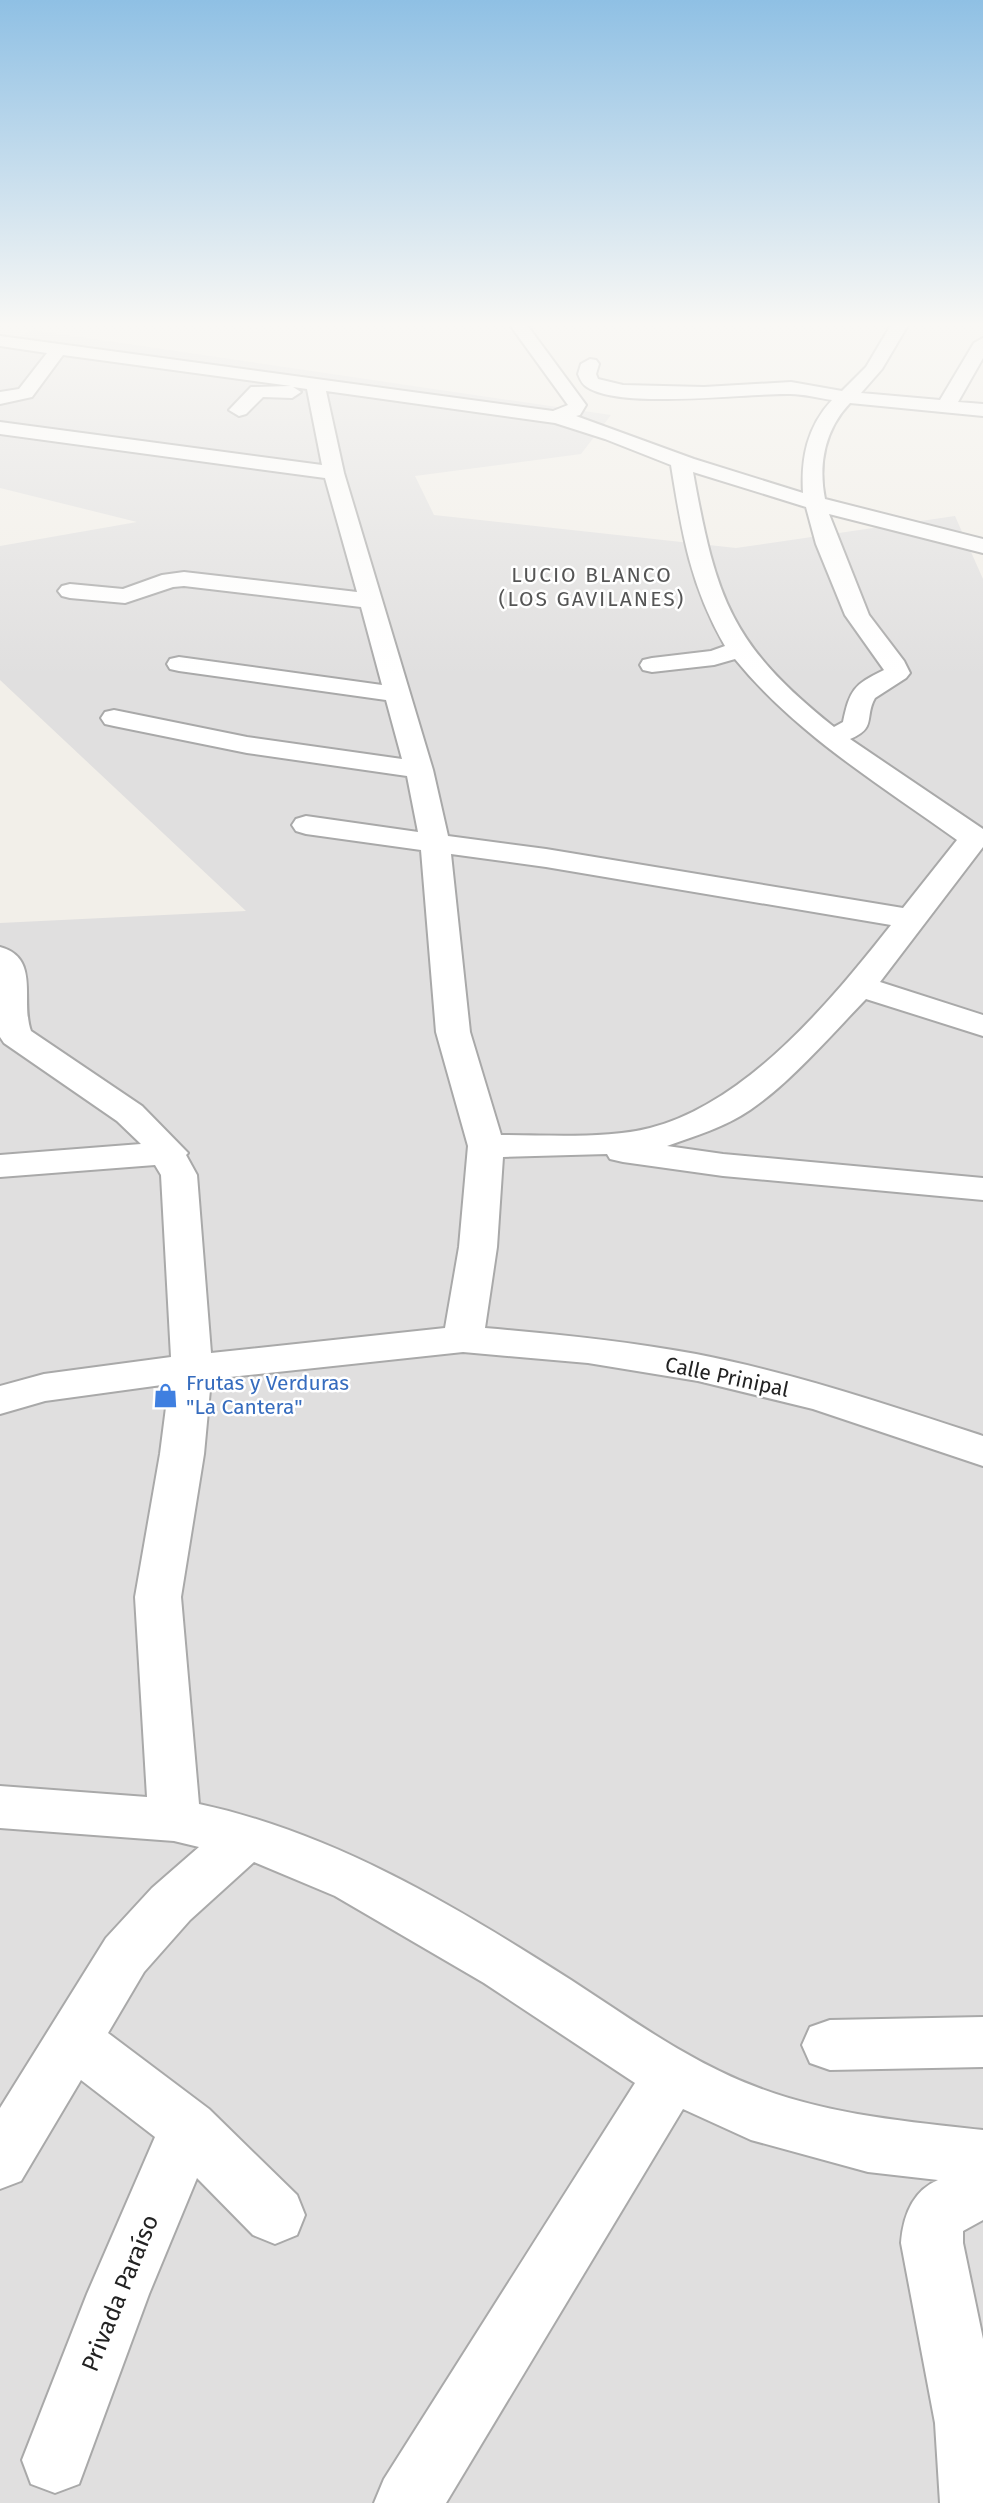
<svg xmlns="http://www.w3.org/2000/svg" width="983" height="2503" viewBox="0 0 983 2503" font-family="'Fira Sans',sans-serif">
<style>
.residential{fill:#e0dfdf}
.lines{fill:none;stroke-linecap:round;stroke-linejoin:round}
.minor-casing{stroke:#a9a9a9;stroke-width:4}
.minor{fill:#fff;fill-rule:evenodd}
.labels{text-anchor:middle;stroke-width:5;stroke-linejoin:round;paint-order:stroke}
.far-quarter-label{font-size:21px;letter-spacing:2px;fill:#555;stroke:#fff}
.street-label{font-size:21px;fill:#222;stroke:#fff}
.shop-label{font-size:21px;fill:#366cbe;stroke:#fff;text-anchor:start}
.near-street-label{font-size:24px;fill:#222;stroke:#fff}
</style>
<rect width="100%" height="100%" fill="#f2efe9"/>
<path class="residential" d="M33,330L611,415L581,454L415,476L434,515L736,548L955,516L983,579V2503H0V923L246,911L0,680V546L137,522L0,488V345Z"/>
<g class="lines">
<defs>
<path id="minor" d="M510,325H527L586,405L580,415L576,416L694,459L803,493C801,458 807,427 832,400C818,398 804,394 790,394C746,393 621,410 587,387C582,384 580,379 578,374L581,364L590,359L596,360L599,364L596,374L598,379L623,385L704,387L791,382L842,391L866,367L891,325H908L882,369L861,393L940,400L974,343L983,338V358L958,402L983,404V416L850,403C825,429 818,464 825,499L983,539V553L829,514L869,615L904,661L910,673L906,678L875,698C864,717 877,728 850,739L983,829V847L880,982L983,1015V1036L866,999C833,1033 789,1084 750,1110C725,1127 695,1136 667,1146L723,1154L983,1178V1200L723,1176L623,1162L610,1159L607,1154L503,1157L497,1247L485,1328C556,1334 626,1341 696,1354C794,1373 889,1405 983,1436V1466L813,1409L698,1381L588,1363L463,1352L211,1379L204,1454L181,1597L199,1804C334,1833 455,1906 571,1980C631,2019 691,2063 759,2088C831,2115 908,2122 983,2130V2220L963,2231V2243L983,2339V2503H940L935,2423L901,2243C903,2217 912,2191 938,2180L868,2172L751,2140L683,2109L446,2503H374L384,2479L635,2083L484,1983L335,1896L254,1862L190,1920L144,1972L108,2033L209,2109L297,2195L305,2215L297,2235L275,2244L253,2235L197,2178L149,2294L79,2484L55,2493L31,2484L22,2460L87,2294L155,2137L81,2080L21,2181L0,2189V2108L106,1938L152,1888L199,1847L174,1841L0,1828V1786L147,1797L135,1597L160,1454L169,1384L45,1401L0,1414V1386L44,1374L171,1357L161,1175L155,1165L0,1177V1155L141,1144L117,1121L4,1043L0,1037V947C41,958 20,1001 31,1031L142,1106L188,1153L186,1155L197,1175L211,1353L445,1328L459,1247L468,1146L436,1032L421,850L306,834L296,831L292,825L296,819L306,816L418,832L407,776L247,753L114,726L105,724L101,718L105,712L114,710L247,737L402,759L386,700L179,671L170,669L167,664L170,659L179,657L382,685L361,607L184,586L173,587L125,603L70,598L62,596L58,591L62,586L70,584L123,589L162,575L184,572L357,592L325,478L0,434V422L322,465L307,389L293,387L301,392L292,398L263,397L246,414L239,416L229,410L251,387L291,386L63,355L32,397L0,404V392L19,389L47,353L0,346V336L553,411L568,405ZM326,391L555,423L605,439L671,465C682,533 690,585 725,646L711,651L652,658L643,660L640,665L643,670L652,672L714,665L735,659C796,734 879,784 957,840L903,908L546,849L448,836L433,770L344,473ZM693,472L806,507L816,544L845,615L884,670C853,685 850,690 843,722L834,727C731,645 716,599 693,472ZM451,854L546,867L891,925C831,1001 747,1103 650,1128C607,1139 546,1135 501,1135L470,1032Z
M983,2017V2067L830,2070L810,2063L802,2045L810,2027L830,2020Z"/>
</defs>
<use href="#minor" class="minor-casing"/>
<use href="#minor" class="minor"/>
</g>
<linearGradient id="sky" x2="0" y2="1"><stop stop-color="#8fc0e4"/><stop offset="0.48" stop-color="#f9f8f5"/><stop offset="1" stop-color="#f9f8f5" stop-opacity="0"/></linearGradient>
<rect width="983" height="676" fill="url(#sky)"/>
<defs>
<symbol id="shop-bare" viewBox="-9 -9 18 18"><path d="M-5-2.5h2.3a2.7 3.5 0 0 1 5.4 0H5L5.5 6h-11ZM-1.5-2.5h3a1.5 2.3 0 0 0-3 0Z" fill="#3f7fe0" stroke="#fff" stroke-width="2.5" paint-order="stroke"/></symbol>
</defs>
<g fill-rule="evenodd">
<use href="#shop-bare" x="148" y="1378" width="35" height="35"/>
</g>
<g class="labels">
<g class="far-quarter-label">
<text x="592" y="582">LUCIO BLANCO<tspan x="592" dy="24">(LOS GAVILANES)</tspan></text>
</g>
<g class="street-label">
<text transform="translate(727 1377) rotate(12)" y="7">Calle Prinipal</text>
</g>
<g class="shop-label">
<text x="186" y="1390">Frutas y Verduras<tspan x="186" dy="24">"La Cantera"</tspan></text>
</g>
<g class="near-street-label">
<text transform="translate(120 2293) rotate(-68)" y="8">Privada Paraíso</text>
</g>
</g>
</svg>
